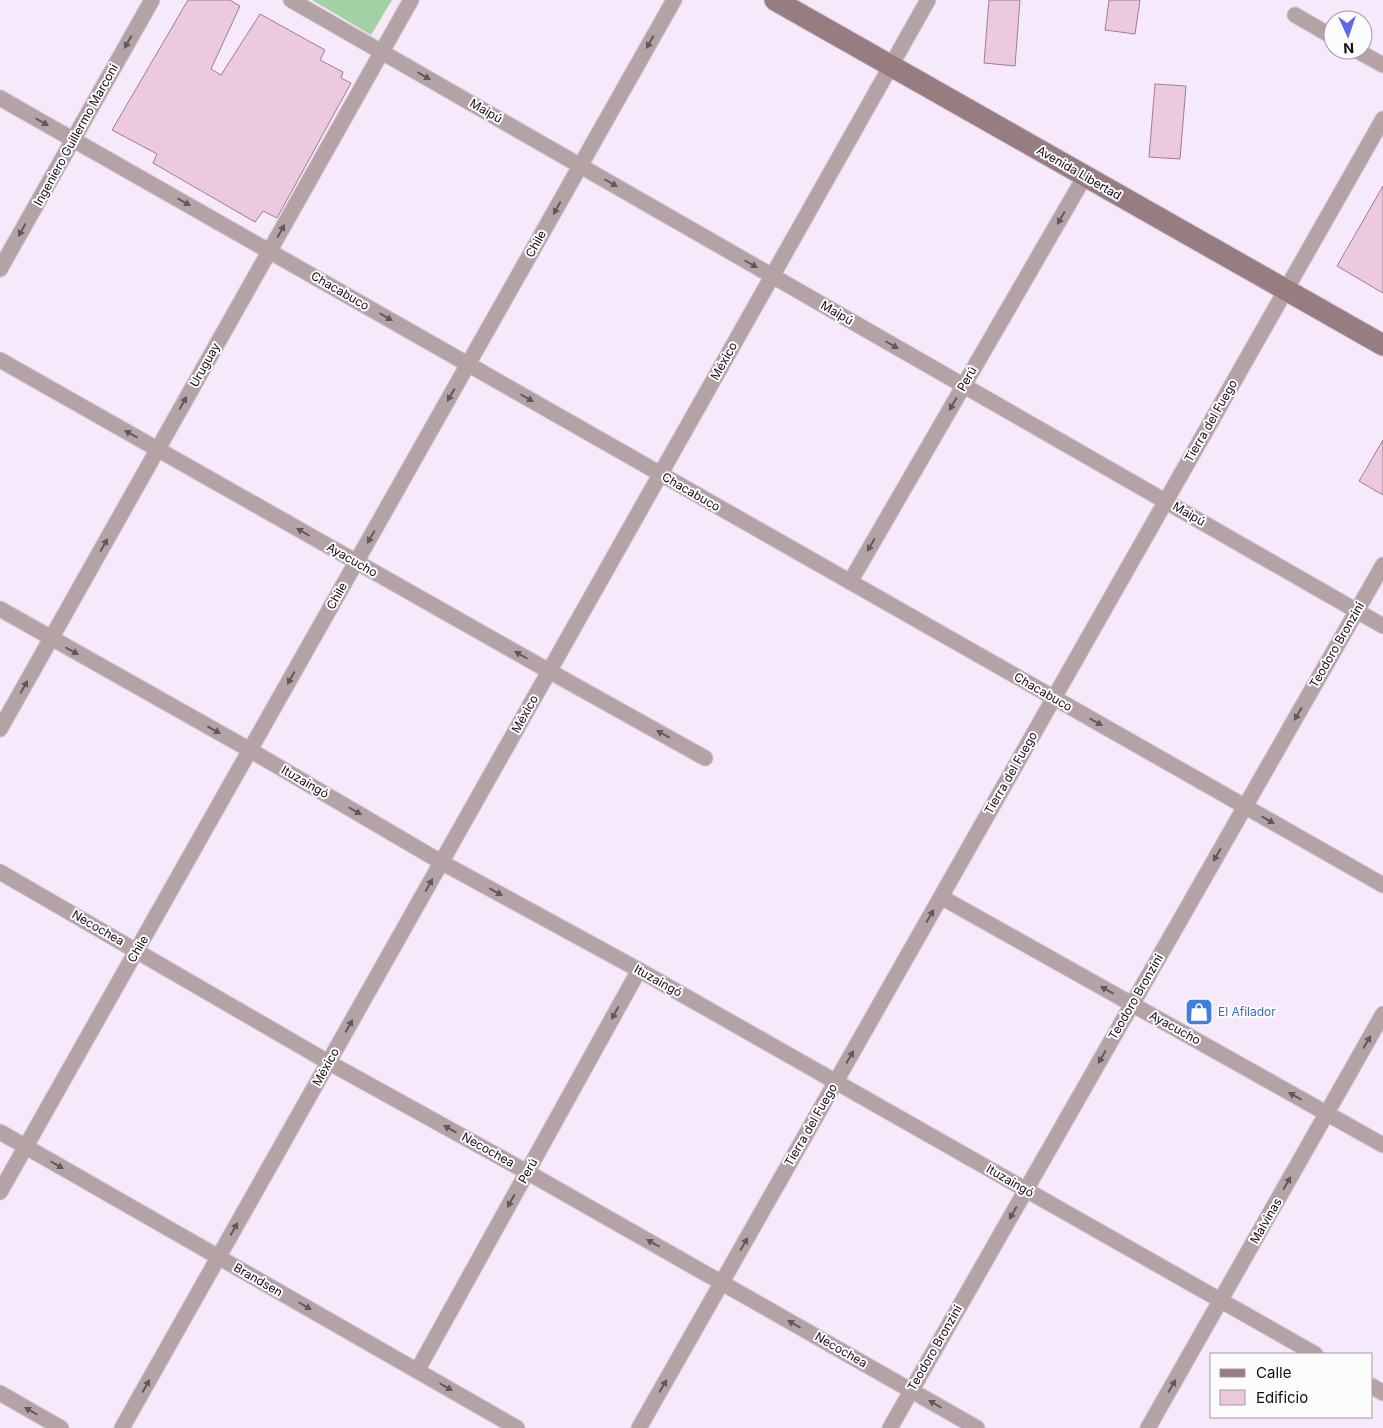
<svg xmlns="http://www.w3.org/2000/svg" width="1383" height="1428" viewBox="0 0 1383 1428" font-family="Inter,sans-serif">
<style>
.green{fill:#a3d0a5}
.building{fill:#ecc9df;stroke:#9e7d92}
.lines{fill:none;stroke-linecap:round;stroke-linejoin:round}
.minor-casing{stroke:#d3c5d7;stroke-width:17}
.secondary-casing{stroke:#d3c5d7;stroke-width:23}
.minor{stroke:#b5a2a4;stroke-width:15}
.secondary{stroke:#987d80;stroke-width:21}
.oneway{fill:#64565d}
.labels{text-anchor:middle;stroke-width:4;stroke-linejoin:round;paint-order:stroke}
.street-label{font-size:12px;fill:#130b16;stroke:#fcfcfc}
.shop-label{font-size:12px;fill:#366cbe;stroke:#fcfcfc;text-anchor:start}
</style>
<rect width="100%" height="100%" fill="#f7e9fc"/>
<path class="green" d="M312,0H392L371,35Z"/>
<path class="building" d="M188,0H230L240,6L211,69L221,75L260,14L325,50L320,60L343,72L341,78L351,83L277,218L263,211L255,222L153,163L157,154L112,130Z
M989,0H1020L1015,66L984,63Z
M1109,0H1140L1135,34L1105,30Z
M1155,84L1186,86L1180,159L1149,157Z
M1383,186V293L1337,266Z
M1383,440V495L1359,481Z"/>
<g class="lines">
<defs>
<path id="minor" d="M291,0L1383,626
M1295,15L1333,37
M1356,50L1383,65
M0,98L1383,885
M0,269L152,0
M0,360L549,671L705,758
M850,582L1085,176
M0,609L250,750L441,862L639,970L1315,1354
M0,729L411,0
M0,872L328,1062L527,1172L977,1428
M941,897L1383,1145
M0,1132L517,1428
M0,1192L674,0
M417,1371L639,970
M1372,1386L1383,1393
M0,1393L61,1428
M122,1428L928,0
M639,1428L1383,119
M890,1428L1383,565
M1148,1428L1383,1014"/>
<path id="secondary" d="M775,0L1383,345"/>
</defs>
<use href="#minor" class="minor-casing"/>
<use href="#secondary" class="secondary-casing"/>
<use href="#minor" class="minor"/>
<use href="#secondary" class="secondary"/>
</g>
<defs><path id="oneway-solid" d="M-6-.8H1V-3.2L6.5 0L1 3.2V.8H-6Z" transform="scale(1.25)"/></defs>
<g class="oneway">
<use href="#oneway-solid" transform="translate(128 42) rotate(119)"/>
<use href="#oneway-solid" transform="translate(650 42) rotate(119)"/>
<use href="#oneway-solid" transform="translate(424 76) rotate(30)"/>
<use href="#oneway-solid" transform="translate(42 122) rotate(30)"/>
<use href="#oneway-solid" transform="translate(611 183) rotate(30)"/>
<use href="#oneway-solid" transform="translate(184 202) rotate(30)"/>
<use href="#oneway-solid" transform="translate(557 208) rotate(119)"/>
<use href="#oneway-solid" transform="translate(1061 218) rotate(120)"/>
<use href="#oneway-solid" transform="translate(22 230) rotate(119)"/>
<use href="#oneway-solid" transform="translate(281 231) rotate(-61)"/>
<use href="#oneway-solid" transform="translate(751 264) rotate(30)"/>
<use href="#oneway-solid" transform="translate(386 317) rotate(30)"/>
<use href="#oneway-solid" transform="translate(892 345) rotate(30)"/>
<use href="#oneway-solid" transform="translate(451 395) rotate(120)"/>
<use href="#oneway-solid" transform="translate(527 398) rotate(30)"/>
<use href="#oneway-solid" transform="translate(183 403) rotate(-61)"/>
<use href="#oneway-solid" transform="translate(953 404) rotate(120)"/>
<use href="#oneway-solid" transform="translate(131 434) rotate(-150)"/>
<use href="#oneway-solid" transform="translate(303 532) rotate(-150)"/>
<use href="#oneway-solid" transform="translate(371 537) rotate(120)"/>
<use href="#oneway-solid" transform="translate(104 545) rotate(-61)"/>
<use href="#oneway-solid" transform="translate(871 545) rotate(120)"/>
<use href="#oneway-solid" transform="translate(72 651) rotate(29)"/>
<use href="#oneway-solid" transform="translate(521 655) rotate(-150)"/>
<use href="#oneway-solid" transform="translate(291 678) rotate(119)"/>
<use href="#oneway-solid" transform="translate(24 687) rotate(-61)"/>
<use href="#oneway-solid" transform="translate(1298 714) rotate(120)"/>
<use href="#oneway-solid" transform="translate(1096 722) rotate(30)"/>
<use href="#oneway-solid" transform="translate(214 730) rotate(29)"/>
<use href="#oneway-solid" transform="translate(663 734) rotate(-151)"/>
<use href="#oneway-solid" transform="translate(355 811) rotate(30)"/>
<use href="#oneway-solid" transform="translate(1268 820) rotate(30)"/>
<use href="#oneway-solid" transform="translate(1217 855) rotate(120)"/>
<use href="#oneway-solid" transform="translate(429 885) rotate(-61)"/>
<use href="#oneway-solid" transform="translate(496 892) rotate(29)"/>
<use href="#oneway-solid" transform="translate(930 916) rotate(-60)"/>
<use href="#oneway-solid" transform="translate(1107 990) rotate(-151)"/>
<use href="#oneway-solid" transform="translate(615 1013) rotate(119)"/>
<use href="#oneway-solid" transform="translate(349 1026) rotate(-61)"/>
<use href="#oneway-solid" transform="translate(1367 1042) rotate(-60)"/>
<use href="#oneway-solid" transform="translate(850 1057) rotate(-60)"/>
<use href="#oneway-solid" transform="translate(1102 1057) rotate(120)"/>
<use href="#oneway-solid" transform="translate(1295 1096) rotate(-151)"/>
<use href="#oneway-solid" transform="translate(450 1129) rotate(-151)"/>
<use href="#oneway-solid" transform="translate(57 1165) rotate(30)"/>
<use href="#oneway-solid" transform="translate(1287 1183) rotate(-60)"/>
<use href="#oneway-solid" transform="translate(511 1201) rotate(119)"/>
<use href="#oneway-solid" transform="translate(1013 1213) rotate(120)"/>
<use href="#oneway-solid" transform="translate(234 1229) rotate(-61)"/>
<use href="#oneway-solid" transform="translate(653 1243) rotate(-150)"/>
<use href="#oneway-solid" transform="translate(744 1244) rotate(-60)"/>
<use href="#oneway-solid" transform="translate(305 1306) rotate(30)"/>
<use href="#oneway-solid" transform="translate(794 1324) rotate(-150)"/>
<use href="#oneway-solid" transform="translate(146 1386) rotate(-61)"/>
<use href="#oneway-solid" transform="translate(663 1386) rotate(-60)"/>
<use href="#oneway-solid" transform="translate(1172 1386) rotate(-60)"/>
<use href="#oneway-solid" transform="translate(446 1387) rotate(30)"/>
<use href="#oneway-solid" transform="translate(935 1404) rotate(-150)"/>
<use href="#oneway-solid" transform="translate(31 1411) rotate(-150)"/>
</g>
<defs>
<symbol id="shop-square" viewBox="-11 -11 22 22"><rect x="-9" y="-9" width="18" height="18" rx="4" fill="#3f7fe0" stroke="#fcfcfc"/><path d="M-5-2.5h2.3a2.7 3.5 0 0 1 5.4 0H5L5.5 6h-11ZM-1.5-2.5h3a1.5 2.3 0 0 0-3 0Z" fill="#fff"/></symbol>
</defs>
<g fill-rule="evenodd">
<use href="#shop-square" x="1183" y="996" width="32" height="32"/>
</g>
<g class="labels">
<g class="street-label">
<text transform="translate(486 111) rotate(30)" y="4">Maipú</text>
<text transform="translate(76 135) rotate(-61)" y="4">Ingeniero Guillermo Marconi</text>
<text transform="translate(1079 173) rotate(30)" y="4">Avenida Libertad</text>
<text transform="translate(536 244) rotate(-61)" y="4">Chile</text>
<text transform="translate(340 291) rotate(30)" y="4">Chacabuco</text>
<text transform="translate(837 313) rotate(30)" y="4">Maipú</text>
<text transform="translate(724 361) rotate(-61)" y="4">México</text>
<text transform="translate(205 365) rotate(-61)" y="4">Uruguay</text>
<text transform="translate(967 379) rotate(-60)" y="4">Perú</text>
<text transform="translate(1211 421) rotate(-60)" y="4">Tierra del Fuego</text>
<text transform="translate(691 492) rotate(30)" y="4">Chacabuco</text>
<text transform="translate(1189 514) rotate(30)" y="4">Maipú</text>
<text transform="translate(352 560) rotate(30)" y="4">Ayacucho</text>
<text transform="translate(337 596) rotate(-61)" y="4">Chile</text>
<text transform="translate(1337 645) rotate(-60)" y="4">Teodoro Bronzini</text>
<text transform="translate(1043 692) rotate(30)" y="4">Chacabuco</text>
<text transform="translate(525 714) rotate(-61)" y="4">México</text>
<text transform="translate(1011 773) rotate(-60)" y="4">Tierra del Fuego</text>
<text transform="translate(305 782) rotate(30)" y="4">Ituzaingó</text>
<text transform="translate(98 928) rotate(30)" y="4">Necochea</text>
<text transform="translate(138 949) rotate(-60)" y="4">Chile</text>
<text transform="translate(658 981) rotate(29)" y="4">Ituzaingó</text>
<text transform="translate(1136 997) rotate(-60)" y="4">Teodoro Bronzini</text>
<text transform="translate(1175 1028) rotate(29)" y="4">Ayacucho</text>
<text transform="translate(326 1067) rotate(-61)" y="4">México</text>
<text transform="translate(811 1125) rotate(-60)" y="4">Tierra del Fuego</text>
<text transform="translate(488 1150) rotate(29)" y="4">Necochea</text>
<text transform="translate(528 1171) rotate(-61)" y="4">Perú</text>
<text transform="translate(1010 1181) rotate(30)" y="4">Ituzaingó</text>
<text transform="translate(1266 1221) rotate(-60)" y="4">Malvinas</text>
<text transform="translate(258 1280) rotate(30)" y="4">Brandsen</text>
<text transform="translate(935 1348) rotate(-60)" y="4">Teodoro Bronzini</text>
<text transform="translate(841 1350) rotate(30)" y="4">Necochea</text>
</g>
<g class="shop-label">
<text x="1218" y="1016">El Afilador</text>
</g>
</g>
<rect x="1210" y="1353" width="162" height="65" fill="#fcfcfc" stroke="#9f9ca0"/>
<rect x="1220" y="1369" width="25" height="8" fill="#987d80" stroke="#9f9ca0"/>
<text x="1256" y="1378" font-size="15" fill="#130b16">Calle</text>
<rect x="1220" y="1390" width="25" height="15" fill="#ecc9df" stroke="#9f9ca0"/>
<text x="1256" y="1403" font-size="15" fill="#130b16">Edificio</text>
<g transform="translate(1348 35) rotate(177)"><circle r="24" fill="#fcfcfc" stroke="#9f9ca0"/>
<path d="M0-4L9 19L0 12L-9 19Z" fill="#626ae3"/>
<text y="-8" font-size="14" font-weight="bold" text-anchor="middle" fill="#130b16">N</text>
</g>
</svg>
